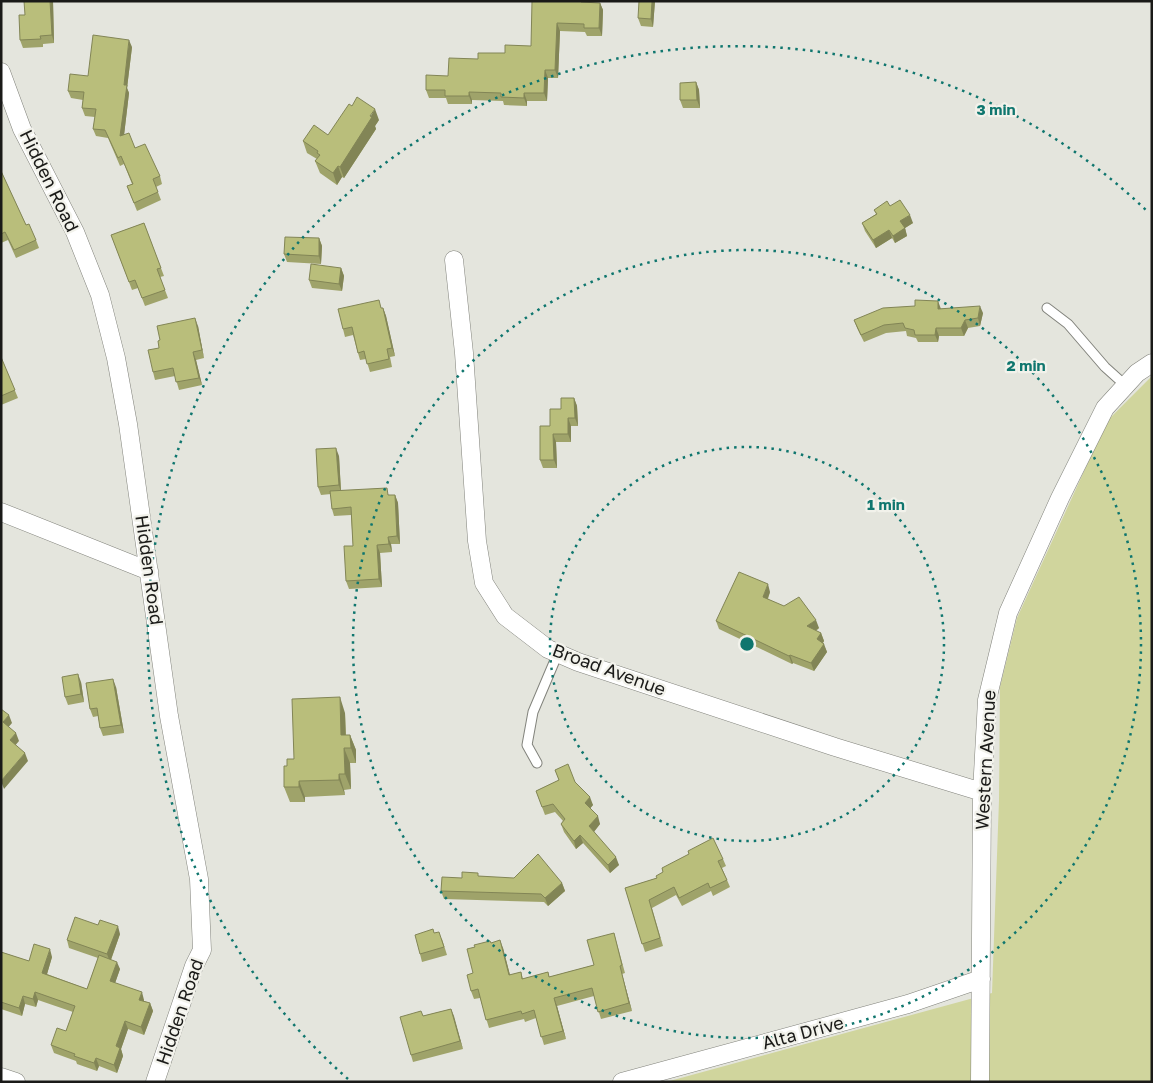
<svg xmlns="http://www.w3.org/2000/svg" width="1153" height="1083" viewBox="0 0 1153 1083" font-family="'Golos Text',sans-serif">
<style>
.green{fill:#d0d59d}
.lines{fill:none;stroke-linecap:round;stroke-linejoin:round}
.lane-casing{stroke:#82837c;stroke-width:11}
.street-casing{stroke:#82837c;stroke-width:19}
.lane{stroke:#fff;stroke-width:9}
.street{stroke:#fff;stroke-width:18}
.wall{fill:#9fa36a}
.shaded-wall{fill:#828556}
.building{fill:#b9be7b;stroke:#828556}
.ring{fill:none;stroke:#0f766e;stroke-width:2.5;stroke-dasharray:2.5 5}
.labels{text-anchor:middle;stroke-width:4.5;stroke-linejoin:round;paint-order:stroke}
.street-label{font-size:18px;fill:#1a1a18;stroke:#f2f2eb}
.centre{fill:#0f766e;stroke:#f2f2eb;stroke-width:2.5}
.ring-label{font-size:15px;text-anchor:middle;font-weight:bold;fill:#0f766e;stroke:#f2f2eb;stroke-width:4.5;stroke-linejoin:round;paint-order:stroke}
</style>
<rect width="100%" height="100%" fill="#e4e5dd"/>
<path class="green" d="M1152,376V1082H666L992,993L999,800L1000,687L1017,618L1107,421Z"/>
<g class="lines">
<defs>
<path id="lane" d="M1047,308L1068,324L1105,367L1125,385
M537,763L527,745L533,712L558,653"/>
<path id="street" d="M1,72L22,129L75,232L100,295L116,358L128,424L169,716L199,879L202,950L194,966L155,1082
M454,260L464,353L477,541L484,583L505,616L548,649L578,662L835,747L982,792
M1,512L149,571
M1,1077L16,1082
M622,1082L908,1004L981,979
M980,1082L982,792L987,700L1008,613L1060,498L1105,408L1137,373L1152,363"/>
</defs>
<use href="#lane" class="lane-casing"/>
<use href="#street" class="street-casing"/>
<use href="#lane" class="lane"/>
<use href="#street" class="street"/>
</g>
<path class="wall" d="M53,1L54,43L43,44V47L23,48L20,40Z
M655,1L653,27L641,26L638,18Z
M582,2L600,3L603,10L602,36H587L585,32L560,31L558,78H548L547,101H527V106L504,105L503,101L472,100V104H448L446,98H429L426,90L478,59L505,53L531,46Z
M132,47L127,88L129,93L124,135L160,176L162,184L156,187L161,200L137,211L127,186L132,184L124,164L120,166L108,138L96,136L93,129L95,117L85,116L82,108L83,100L71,98L68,91L88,76Z
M696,82L699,90L700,108H683L680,100Z
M379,120L375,126L376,129L344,178L342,177L337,185L320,173L315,161L317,159L307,153L303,141L328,135Z
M1,171L26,225L36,240L39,248L16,258L8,240L1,243Z
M890,206L913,223L905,228L907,236L895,243L892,238L876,248L865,231L862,223L876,214L874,210Z
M144,223L164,276L160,277L168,298L145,306L138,288L132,290L111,235Z
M319,238L322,246L321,264L287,262L284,254Z
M341,268L344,276L342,291L312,288L309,280Z
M383,308L386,316L395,356L390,357L392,367L370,372L366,359L360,360L358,353L353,335L345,337L343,329Z
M941,309L983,313L980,326L968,328L964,336H939L938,342H918L916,338L907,336L906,331L886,333L864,342L857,328L854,320Z
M198,326L204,358L196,360L202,385L179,390L175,376L155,380L153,372L159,348Z
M1,357L18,398L1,405Z
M574,398L577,406L578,426H571V442H556L557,468H543L540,460L550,426L561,409Z
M339,456L341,490L390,495H395L398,503L400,544H391L392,552L380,553L382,587L349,589L346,581L353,546L351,515L334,516L332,509L331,494L321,495L318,487Z
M770,592L768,599L819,628L816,631L821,633L824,641L823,643L827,652L814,671L793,663L792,664L719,629L716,621Z
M81,682L84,702L68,705L65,697Z
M116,687L124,733L103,736L100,728L98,716L93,717L90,709Z
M345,713L346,735H350L356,750V763H350L351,789L344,790L345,795L305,797V802H290L284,787L287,766Z
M555,770L575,782L593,805L590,808L600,824L594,832L619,865L610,873L583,843L576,849L564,832L561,824L563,821L555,812L545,815L536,791L559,780Z
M723,859L726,866L722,868L730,887L713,896L711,891L682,906L676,895L652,908L663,946L645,952L625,888L657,878L663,872L662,868Z
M479,876L562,883L565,891L548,906L544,902L444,899L441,891L462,878Z
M434,933L442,939L447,955L422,962L420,954Z
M614,933L625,973L622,974L632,1011L601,1019L594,996L557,1006L566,1039L544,1045L536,1018L525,1022L524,1019L489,1028L480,998L474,999L471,991L473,973L491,943L503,948L510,975L521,972L523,979L548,972L549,977L594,965Z
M120,934L111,960L120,969L115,983L144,1000V1001L150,1003L153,1011L144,1035L128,1029L121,1049L123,1056L117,1073L99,1066L97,1071L77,1064L76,1061L54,1053L51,1045L66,1031L73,1012L38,1000L36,1007L25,1004L22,1016L1,1009V952L29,961L52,957L47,974L87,989L98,958L69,948L67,940Z
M451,1009L463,1049L413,1062L411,1055L423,1016Z"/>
<path class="shaded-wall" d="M50,1H53L54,43L52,35Z
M652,1H655L653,27L651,19Z
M600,3L603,10L602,36L599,28Z
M557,23L560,31L558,78L555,70Z
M129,40L132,47L127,88L129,93L123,144L120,136L124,85Z
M545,70L548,78L547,101L544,93Z
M696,82L699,90L700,108L697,100Z
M469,92L472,100V104L469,96Z
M524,93L527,101V106L524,98Z
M375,109L379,120L375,126L376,129L344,178L340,167Z
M338,166L342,177L337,185L333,173Z
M910,215L913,223L905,228L907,236L895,243L893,236L900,221Z
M889,230L892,238L876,248L873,240Z
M319,238L322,246L321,264L319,256Z
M341,268L344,276L342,291L339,284Z
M938,301L941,309H938Z
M980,306L983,313L980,326L978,318Z
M383,308L386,316L395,356L392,348Z
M195,318L198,326L204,358L202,350Z
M965,320L968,328L964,336L961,328Z
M936,328L939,336L938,342L935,335Z
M193,352L196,360L202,385L199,378Z
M574,398L577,406L578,426L575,418Z
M568,418L571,426V442L568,434Z
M553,434L556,442L557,468L554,460Z
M336,448L339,456L341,493L339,485Z
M395,495L398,503L400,544L397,536Z
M388,537L391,544L392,552L389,544Z
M377,545L380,553L382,587L379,579Z
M768,584L770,592L765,605L763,597Z
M816,620L819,628L810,634L807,626Z
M821,633L824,641L820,647L817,639Z
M824,644L827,652L814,671L811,663Z
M790,655L793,663L792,664L789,656Z
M78,674L81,682L84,702L81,694Z
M113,679L116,687L124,733L121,725Z
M340,697L345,713L346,748L341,735Z
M9,715L12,723L6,730L3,722Z
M16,733L19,741L13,748L10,740Z
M350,735L356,750V763L351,748Z
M344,748L350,763L351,789L345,774Z
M25,753L28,761L4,789L1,781Z
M339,774L344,790L345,795L339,780Z
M299,781L305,797V802L299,787Z
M590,797L593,805L588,811L585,803Z
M598,816L600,824L592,834L589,826Z
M580,835L583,843L576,849L574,841Z
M616,857L619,865L610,873L608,865Z
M562,883L565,891L548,906L545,898Z
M118,926L120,934L110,962L107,954Z
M500,940L503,948L512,983L509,975Z
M50,949L52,957L45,981L42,973Z
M117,962L120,969L113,989L110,981Z
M620,966L622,974L632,1011L629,1003Z
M35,992L38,1000L36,1007L33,999Z
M142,992L144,1000L142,1007L139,1000Z
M23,996L25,1004L22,1016L19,1008Z
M554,998L557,1006L566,1039L563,1031Z
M150,1003L153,1011L144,1035L141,1027Z
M451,1009L454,1016L463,1049L460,1041Z
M125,1021L128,1029L121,1049L123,1056L117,1073L114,1065L116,1046Z
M96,1058L99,1066L97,1071L94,1063Z"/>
<path class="building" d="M24,1H50L52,35L40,36L41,39L20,40L19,15H25Z
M532,1H581V2L600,3L599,28H584V24L557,23L555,70H545L544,93H524V98L501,97V93L469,92V96H445V90H426V75L448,76L449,58L478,59V53H505V45L531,46Z
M639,1H652L651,19L638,18Z
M93,35L129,40L124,85H127L120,136L129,133L135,148L145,144L160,176L153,179L158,192L134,203L127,186L133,184L121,156L118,158L105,130L93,129L96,109L82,108L84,92L68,91L70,74L88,76Z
M696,82L697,100H680V83Z
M357,97L375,109L370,116L372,117L340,167L338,166L333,173L315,161L320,155L317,153L318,151L303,141L314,125L328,135L349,104L352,106Z
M1,171L26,225L29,224L36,240L14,250L5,232L1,234Z
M900,200L910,215L900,221L905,228L893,236L889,230L873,240L862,223L877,214L874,210L887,201L890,206Z
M144,223L161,268L157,269L165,290L142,298L135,280L129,282L111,235Z
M285,237L319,238V256L284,254Z
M311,264L341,268L339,284L309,280Z
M379,300L381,308H383L392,348L387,349L389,359L367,364L364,351L358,353L352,327L343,329L338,309Z
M915,300L938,301V309L980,306L978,318L965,320L961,328H936L935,335H915L914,330L905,328L903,323L884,325L861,335L854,320L883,308L915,306Z
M195,318L202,350L193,352L199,378L176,382L173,368L153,372L148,350L159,348L158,341L160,340L157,326Z
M1,357L15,390L1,396Z
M561,398H574L575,418H568V434H553L554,460H540V426H550V409H561Z
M336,448L339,485L318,487L316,449Z
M387,488L388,495H395L397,536L388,537L389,544L377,545L379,579L346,581L344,546H353L351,507L332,509L330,491Z
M739,572L768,584L763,597L784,606L799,597L816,620L807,626L821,633L817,639L824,644L811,663L790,655L789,656L716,621Z
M78,674L81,694L65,697L62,677Z
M113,679L121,725L100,728L97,708L90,709L86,683Z
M340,697L341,735H350L351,748H344L345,774H339V780L299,781V787H284V766H287V759H294L292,699Z
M1,709L9,715L3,722L16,733L10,740L25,753L1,781Z
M568,764L575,782L590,797L585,803L598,816L589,826L616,857L608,865L580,835L574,841L561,824L565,819L553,804L542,807L536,791L559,780L555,770Z
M713,838L723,859L718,861L727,880L710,888L708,883L679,898L674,887L649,900L660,938L642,944L625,888L657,878L656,876L663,872L662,868L689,854L688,851Z
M538,854L562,883L545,898L541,894L441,891L442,877L462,878V872L478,873V876L514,878Z
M75,917L98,925L100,920L118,926L107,954L67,940Z
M433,929L434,933L439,932L444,947L420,954L415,935Z
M614,933L622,965L620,966L629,1003L598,1012L592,988L554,998L563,1031L541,1037L534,1010L522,1014L521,1011L486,1020L478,989L471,991L467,975L473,973L467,949L475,947L474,945L490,941L491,943L500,940L509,975L521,972L522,979L548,972L549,977L594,965L587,940Z
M34,944L50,949L42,973L87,989L99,955L117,962L110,981L142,992L139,1000L150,1003L141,1027L125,1021L116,1046L120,1048L114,1065L96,1058L94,1063L74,1056L75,1054L51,1045L57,1028L66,1031L75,1006L35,992L33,999L23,996L19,1008L1,1002V952L29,961Z
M451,1009L460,1041L411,1055L400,1017L421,1011L423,1016Z"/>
<g class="ring">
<circle cx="747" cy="644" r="197"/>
<circle cx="747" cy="644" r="394"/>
<path d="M348 1079A590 590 0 1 1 1149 213"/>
</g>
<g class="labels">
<g class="street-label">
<text transform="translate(49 181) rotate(64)" y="6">Hidden Road</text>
<text transform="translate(149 570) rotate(82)" y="6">Hidden Road</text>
<text transform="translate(609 670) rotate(20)" y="6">Broad Avenue</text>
<text transform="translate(986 760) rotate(-87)" y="6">Western Avenue</text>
<text transform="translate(180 1012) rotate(-71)" y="6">Hidden Road</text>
<text transform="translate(803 1033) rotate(-15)" y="6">Alta Drive</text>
</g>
</g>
<circle cx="747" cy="644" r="8" class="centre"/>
<g class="ring-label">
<text x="996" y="115">3 min</text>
<text x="1026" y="371">2 min</text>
<text x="886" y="510">1 min</text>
</g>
<rect width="1153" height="1083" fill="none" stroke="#1a1a18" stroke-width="5"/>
</svg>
